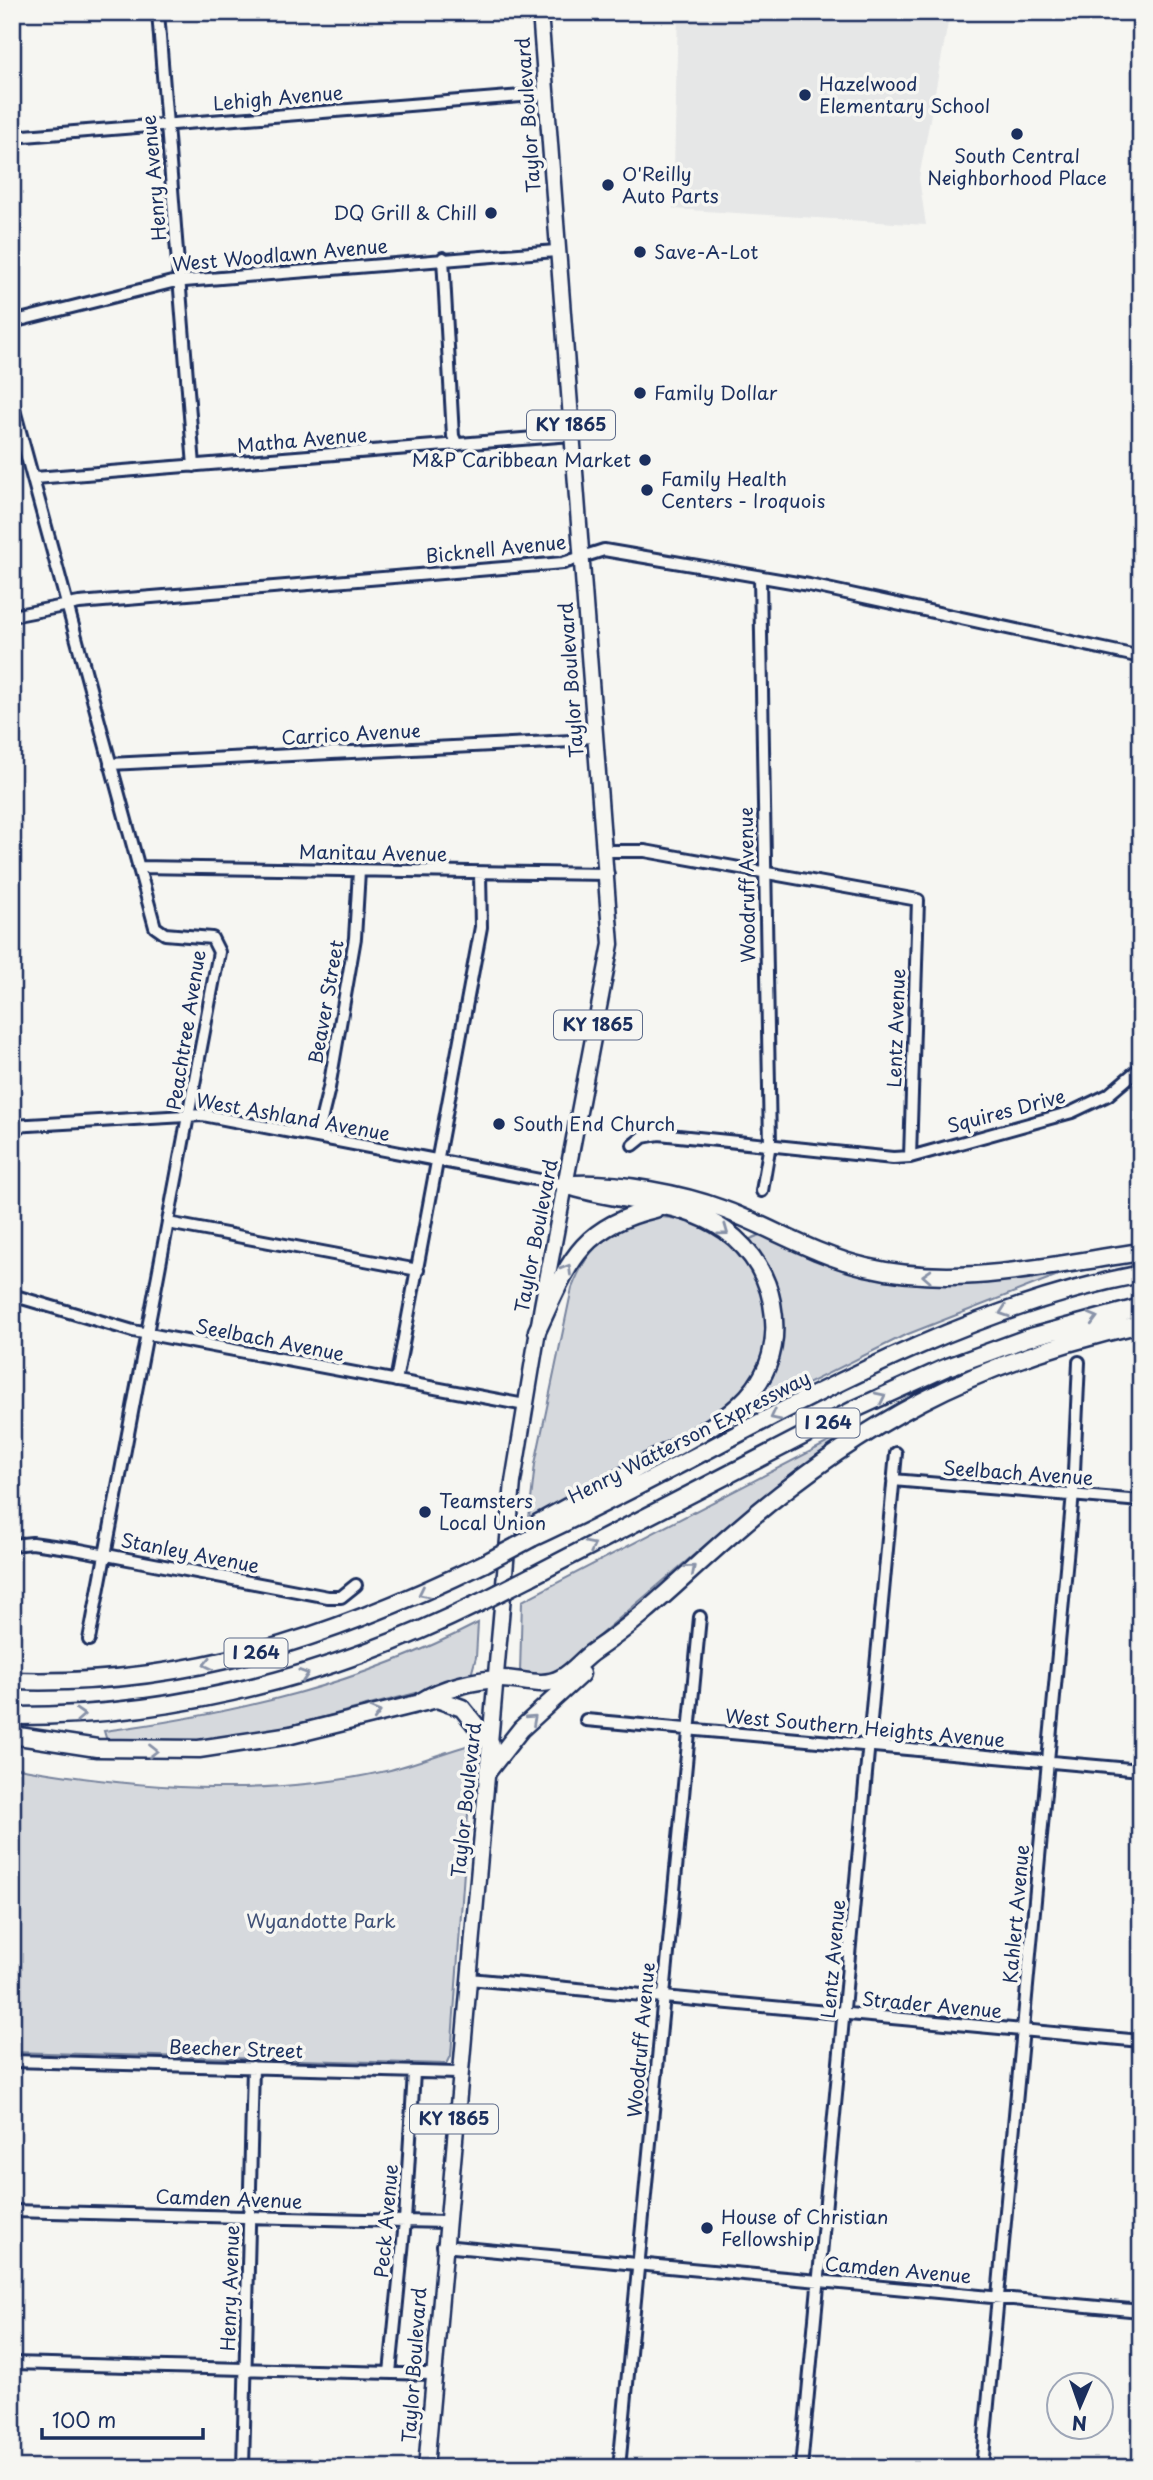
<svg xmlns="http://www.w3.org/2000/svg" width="1153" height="2480" viewBox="0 0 1153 2480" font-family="'Playpen Sans',sans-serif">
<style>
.built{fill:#e6e7e7}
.green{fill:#d6d9dd;stroke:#78849e;stroke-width:2}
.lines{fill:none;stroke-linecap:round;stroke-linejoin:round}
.minor-casing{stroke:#1b2f5e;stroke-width:16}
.major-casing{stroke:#1b2f5e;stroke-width:19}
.highway-casing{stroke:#1b2f5e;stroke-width:21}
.minor{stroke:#f6f6f2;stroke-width:10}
.major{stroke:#f6f6f2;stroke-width:14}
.highway{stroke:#f6f6f2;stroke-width:16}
.highway-bridge-casing{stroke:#1b2f5e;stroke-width:21;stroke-linecap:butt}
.highway-bridge{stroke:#f6f6f2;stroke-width:16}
.oneway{stroke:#8892a8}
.poi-dot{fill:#1b2f5e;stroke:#f6f6f2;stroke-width:2.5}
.labels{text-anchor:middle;stroke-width:7;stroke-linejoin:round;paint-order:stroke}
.shield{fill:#f6f6f2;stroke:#5d6b8a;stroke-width:2}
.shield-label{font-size:18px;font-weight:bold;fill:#1b2f5e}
.poi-label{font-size:19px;fill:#1b2f5e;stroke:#f6f6f2;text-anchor:start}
.street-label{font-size:19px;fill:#1b2f5e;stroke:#f6f6f2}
.park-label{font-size:19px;fill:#405177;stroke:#f6f6f2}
</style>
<rect width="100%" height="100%" fill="#f6f6f2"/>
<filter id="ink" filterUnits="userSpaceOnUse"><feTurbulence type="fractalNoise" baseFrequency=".0143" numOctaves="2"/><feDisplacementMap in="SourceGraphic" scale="14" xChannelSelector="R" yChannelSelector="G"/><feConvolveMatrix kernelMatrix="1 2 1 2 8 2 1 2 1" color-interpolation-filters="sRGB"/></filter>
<g filter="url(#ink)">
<path class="built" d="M678,12H950L919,178L926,225L673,209Z"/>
<path class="green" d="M661,1217C749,1223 793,1315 746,1388C739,1398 727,1406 718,1415L529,1518L535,1464L572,1288C589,1244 612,1223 661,1217Z
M760,1235L900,1280L981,1284L1063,1273L903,1336L747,1414C796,1346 791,1309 750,1239Z
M846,1433L757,1501L560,1669C547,1677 534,1678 520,1672L522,1601Z
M478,1623L476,1657L470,1679L266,1732L181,1742L107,1741L104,1731C235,1714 360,1684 478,1623Z
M473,1744L451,2056L447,2064L12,2052V1767C136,1789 262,1799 386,1771C415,1764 444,1752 473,1744Z"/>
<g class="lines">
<defs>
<path id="minor" d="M158,12L194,466
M12,137L546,94
M443,258L453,436L457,445
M12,322L172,282L556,251
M12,402L155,927L165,934L212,938L219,952L89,1640
M35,478L572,435
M760,577L770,1144L762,1191
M12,616L79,603L563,563L604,550L809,585L1141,657
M110,764L572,741L593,736
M605,851H645L918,900L910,1157
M138,867L608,874
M12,1126L203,1115L566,1185
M317,1137L329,1088L355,938L359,871
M633,1145L643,1137L659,1134L893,1158L910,1157L1072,1112L1108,1095L1141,1067
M168,1223L418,1270
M12,1295L133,1331L525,1405
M396,1381L481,927L480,873
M893,1480L1141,1501
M12,1545L32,1543L75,1549L328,1597H341L356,1585
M586,1720L1141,1770
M469,1979L1141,2041
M12,2061L458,2073
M12,2211L445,2222
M443,2246L1141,2311
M12,2363L432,2374
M390,2373L405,2221L414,2072
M243,2468L253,2067
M619,2468L700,1617
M801,2468L896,1453
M982,2468L1073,1493L1079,1362"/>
<path id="major" d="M426,2468L513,1482L542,1306L611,944L540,12"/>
<path id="highway" d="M575,1184C618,1182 682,1194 722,1209C771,1227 814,1255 866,1267C959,1289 1048,1265 1141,1252
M537,1331C568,1265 578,1227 655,1209
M532,1538C733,1446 921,1316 1141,1274
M532,1538L538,1523C576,1502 613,1482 650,1461C715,1425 789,1394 772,1303C766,1270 744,1240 715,1224C670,1199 614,1202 566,1185
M530,1577L855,1409L945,1368L1027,1338L1141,1307
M12,1681C186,1687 331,1638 485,1563
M422,1701C442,1688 475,1680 499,1679C520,1678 541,1689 561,1678C573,1672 582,1659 594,1651C643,1618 686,1574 731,1535C861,1422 973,1362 1141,1324
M12,1716C177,1717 332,1676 479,1603
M12,1735L97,1748L199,1749L291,1735L437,1699L462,1708L491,1744
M488,1771L521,1729L581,1674"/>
</defs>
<use href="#minor" class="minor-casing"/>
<use href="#major" class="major-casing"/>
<use href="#highway" class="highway-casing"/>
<use href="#minor" class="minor"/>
<use href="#major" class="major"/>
<use href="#highway" class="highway"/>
<defs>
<path id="highway-bridge" d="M485,1563L532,1538
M479,1603L530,1577"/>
</defs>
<use href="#highway-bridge" class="highway-bridge-casing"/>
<use href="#highway-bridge" class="highway-bridge"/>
</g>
<defs><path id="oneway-chevron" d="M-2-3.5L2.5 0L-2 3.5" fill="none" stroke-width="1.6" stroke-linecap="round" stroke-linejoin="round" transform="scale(1.75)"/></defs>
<g class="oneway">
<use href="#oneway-chevron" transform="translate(724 1231) rotate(36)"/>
<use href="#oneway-chevron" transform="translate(567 1269) rotate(-59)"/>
<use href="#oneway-chevron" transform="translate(927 1276) rotate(-177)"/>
<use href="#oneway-chevron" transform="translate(1004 1312) rotate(161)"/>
<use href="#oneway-chevron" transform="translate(1093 1318) rotate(-15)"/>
<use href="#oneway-chevron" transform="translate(881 1397) rotate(-26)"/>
<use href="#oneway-chevron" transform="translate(775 1416) rotate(153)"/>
<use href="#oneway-chevron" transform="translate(591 1546) rotate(-27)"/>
<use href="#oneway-chevron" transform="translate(691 1569) rotate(-41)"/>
<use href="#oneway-chevron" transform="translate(423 1593) rotate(154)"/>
<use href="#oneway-chevron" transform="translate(208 1664) rotate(168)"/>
<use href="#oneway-chevron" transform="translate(304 1675) rotate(-18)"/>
<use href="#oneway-chevron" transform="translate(376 1713) rotate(-15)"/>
<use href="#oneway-chevron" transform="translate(80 1715) rotate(-3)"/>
<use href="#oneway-chevron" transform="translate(532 1719) rotate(-42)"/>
<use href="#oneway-chevron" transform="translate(153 1751)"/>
</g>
</g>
<g class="poi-dot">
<circle cx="805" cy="95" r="7"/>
<circle cx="1017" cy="134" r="7"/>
<circle cx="608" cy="185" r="7"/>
<circle cx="491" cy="213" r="7"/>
<circle cx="640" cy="252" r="7"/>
<circle cx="640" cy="393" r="7"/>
<circle cx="645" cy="460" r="7"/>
<circle cx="647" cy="490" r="7"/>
<circle cx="499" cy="1124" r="7"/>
<circle cx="425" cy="1512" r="7"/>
<circle cx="707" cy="2228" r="7"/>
</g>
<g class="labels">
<g class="shield">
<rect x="527" y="410.5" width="88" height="29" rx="5"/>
<rect x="554" y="1010.5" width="88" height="29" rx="5"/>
<rect x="796.5" y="1408.5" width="63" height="29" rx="5"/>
<rect x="224.5" y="1638.5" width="63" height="29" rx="5"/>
<rect x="410" y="2104.5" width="88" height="29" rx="5"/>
</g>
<g class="shield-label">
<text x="571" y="431">KY 1865</text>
<text x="598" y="1031">KY 1865</text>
<text x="828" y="1429">I 264</text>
<text x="256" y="1659">I 264</text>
<text x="454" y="2125">KY 1865</text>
</g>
<g class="poi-label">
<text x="819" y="91">Hazelwood<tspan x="819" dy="22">Elementary School</tspan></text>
<text x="1017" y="163" text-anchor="middle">South Central<tspan x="1017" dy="22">Neighborhood Place</tspan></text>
<text x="622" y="181">O'Reilly<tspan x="622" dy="22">Auto Parts</tspan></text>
<text x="477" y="220" text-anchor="end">DQ Grill &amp; Chill</text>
<text x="654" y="259">Save-A-Lot</text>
<text x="654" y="400">Family Dollar</text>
<text x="631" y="467" text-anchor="end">M&amp;P Caribbean Market</text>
<text x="661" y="486">Family Health<tspan x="661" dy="22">Centers - Iroquois</tspan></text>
<text x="513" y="1131">South End Church</text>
<text x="439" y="1508">Teamsters<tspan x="439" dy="22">Local Union</tspan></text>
<text x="721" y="2224">House of Christian<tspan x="721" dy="22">Fellowship</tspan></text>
</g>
<g class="street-label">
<text transform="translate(278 98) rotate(-5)" y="7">Lehigh Avenue</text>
<text transform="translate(528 115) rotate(-94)" y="7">Taylor Boulevard</text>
<text transform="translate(154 178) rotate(-95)" y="7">Henry Avenue</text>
<text transform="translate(280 255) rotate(-5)" y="7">West Woodlawn Avenue</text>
<text transform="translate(302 440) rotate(-5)" y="7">Matha Avenue</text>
<text transform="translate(496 549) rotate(-6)" y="7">Bicknell Avenue</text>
<text transform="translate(571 680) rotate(-94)" y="7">Taylor Boulevard</text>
<text transform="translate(351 734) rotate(-3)" y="7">Carrico Avenue</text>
<text transform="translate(373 853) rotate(1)" y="7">Manitau Avenue</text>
<text transform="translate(747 885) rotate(-91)" y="7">Woodruff Avenue</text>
<text transform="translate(326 1002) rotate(-80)" y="7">Beaver Street</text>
<text transform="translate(896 1028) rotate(-88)" y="7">Lentz Avenue</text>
<text transform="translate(186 1030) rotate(-81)" y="7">Peachtree Avenue</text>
<text transform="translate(1006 1111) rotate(-15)" y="7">Squires Drive</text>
<text transform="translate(293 1117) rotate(10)" y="7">West Ashland Avenue</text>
<text transform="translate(536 1236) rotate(-79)" y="7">Taylor Boulevard</text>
<text transform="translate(270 1340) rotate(11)" y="7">Seelbach Avenue</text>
<text transform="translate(689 1437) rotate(-27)" y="7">Henry Watterson Expressway</text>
<text transform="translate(1018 1473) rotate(4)" y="7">Seelbach Avenue</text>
<text transform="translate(190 1553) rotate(11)" y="7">Stanley Avenue</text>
<text transform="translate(865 1728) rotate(5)" y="7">West Southern Heights Avenue</text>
<text transform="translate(466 1800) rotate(-84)" y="7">Taylor Boulevard</text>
<text transform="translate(1016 1914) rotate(-85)" y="7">Kahlert Avenue</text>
<text transform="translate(833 1959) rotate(-85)" y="7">Lentz Avenue</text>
<text transform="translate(932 2005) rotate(5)" y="7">Strader Avenue</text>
<text transform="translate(641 2040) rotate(-85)" y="7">Woodruff Avenue</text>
<text transform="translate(236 2049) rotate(2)" y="7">Beecher Street</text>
<text transform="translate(229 2199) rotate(2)" y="7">Camden Avenue</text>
<text transform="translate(386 2221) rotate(-85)" y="7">Peck Avenue</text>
<text transform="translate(898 2270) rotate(5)" y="7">Camden Avenue</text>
<text transform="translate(230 2288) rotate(-88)" y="7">Henry Avenue</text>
<text transform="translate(414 2365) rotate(-86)" y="7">Taylor Boulevard</text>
</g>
<g class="park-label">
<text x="321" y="1928">Wyandotte Park</text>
</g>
</g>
<rect width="1153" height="2480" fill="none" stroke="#f6f6f2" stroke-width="42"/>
<rect x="21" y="21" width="1111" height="2438" fill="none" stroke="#1b2f5e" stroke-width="2.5" filter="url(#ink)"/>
<g transform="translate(1080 2406) rotate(182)"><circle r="33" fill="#f6f6f2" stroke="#9ea6b7" stroke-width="2"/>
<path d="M0-5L12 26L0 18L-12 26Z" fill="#1b2f5e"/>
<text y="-10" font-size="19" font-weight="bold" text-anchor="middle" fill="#1b2f5e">N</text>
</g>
<path d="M42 2428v10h161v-10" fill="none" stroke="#1b2f5e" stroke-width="3.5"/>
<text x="52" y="2428" font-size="21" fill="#1b2f5e" stroke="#f6f6f2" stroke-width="5" paint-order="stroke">100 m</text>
</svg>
